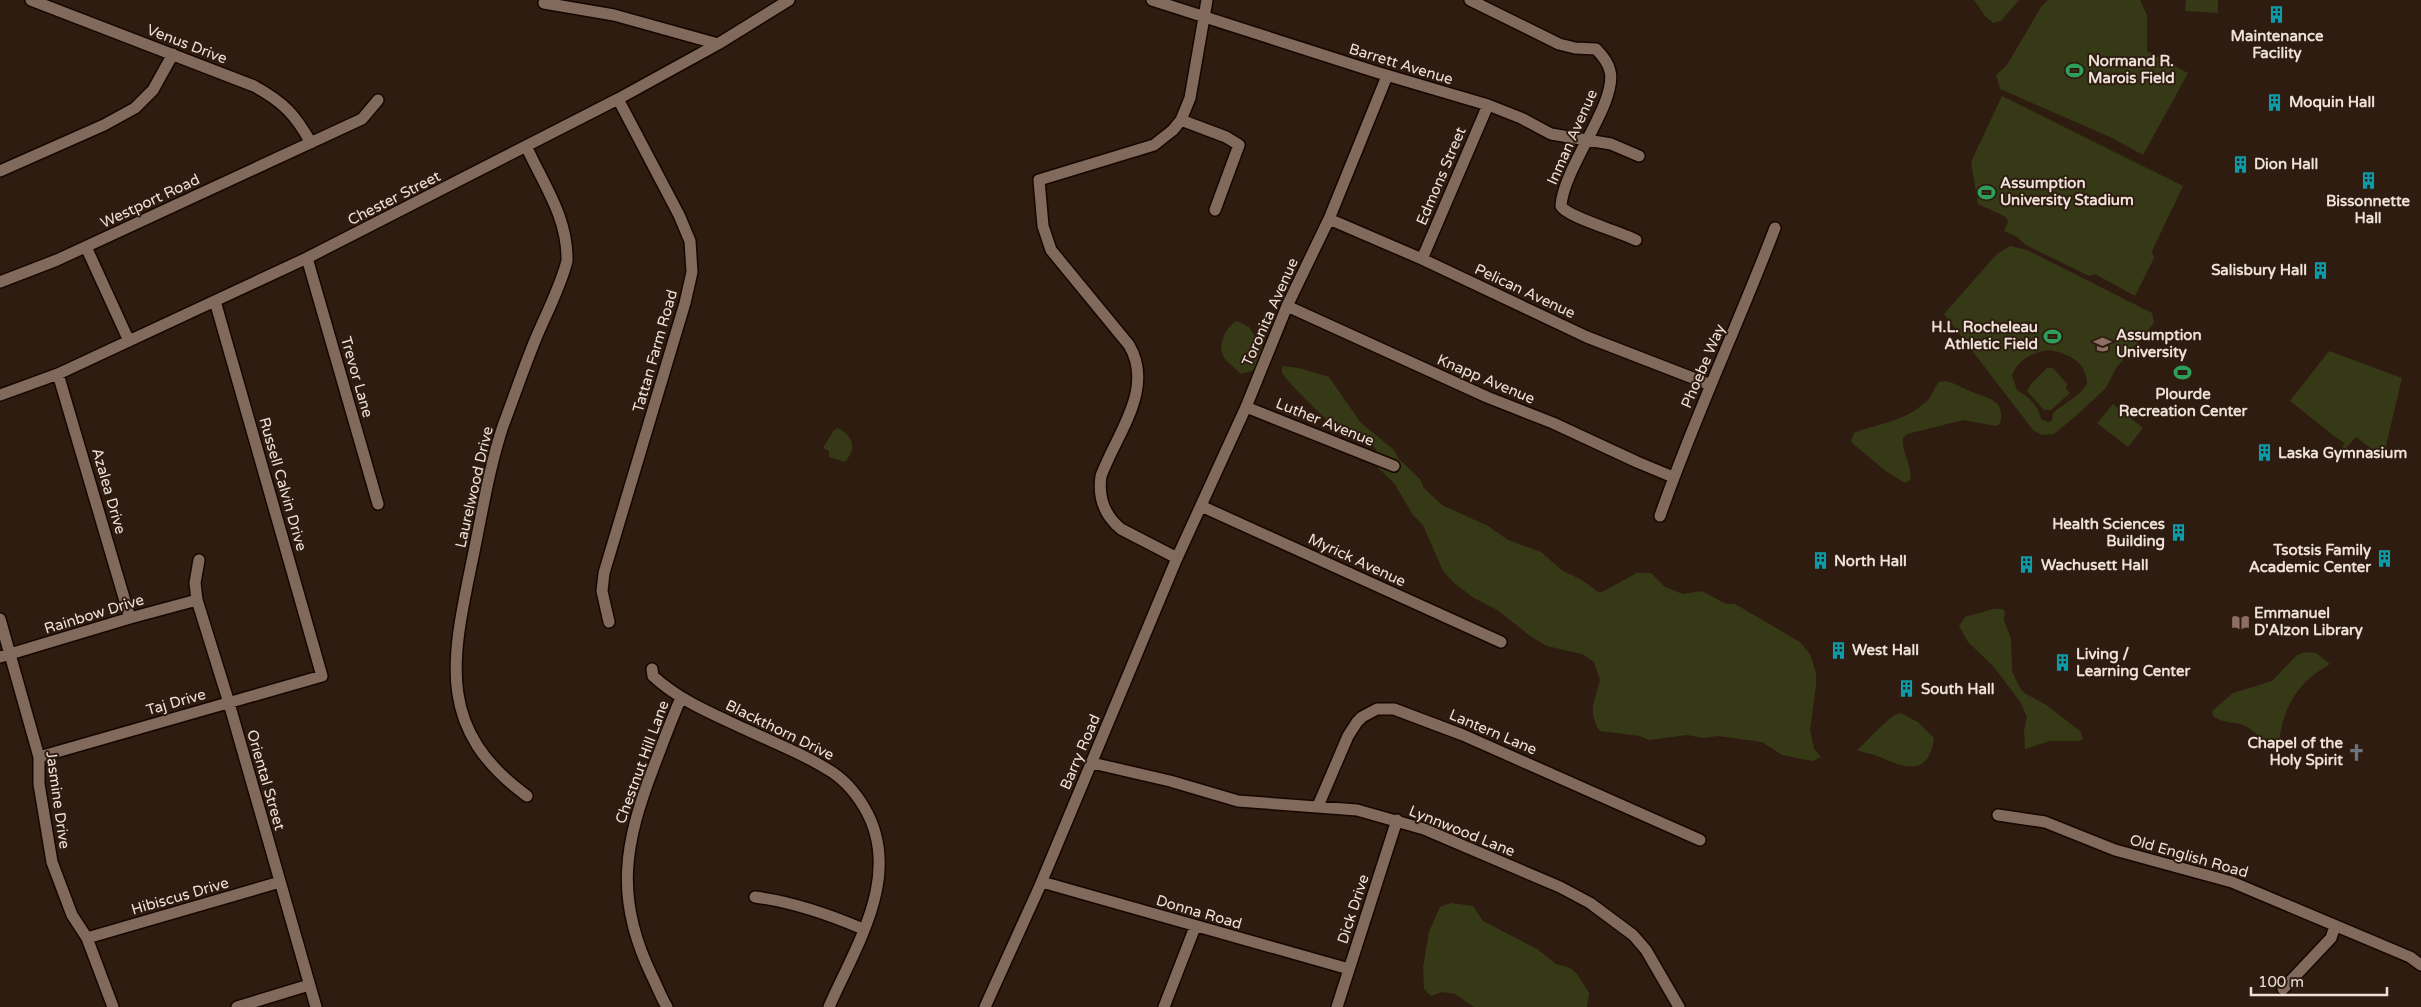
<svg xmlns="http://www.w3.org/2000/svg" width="2421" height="1007" viewBox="0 0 2421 1007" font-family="'Varela Round',sans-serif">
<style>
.green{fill:#353915;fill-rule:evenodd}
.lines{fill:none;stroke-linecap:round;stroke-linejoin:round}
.minor-casing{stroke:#160600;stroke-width:14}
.minor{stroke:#81695b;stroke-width:11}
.labels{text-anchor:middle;stroke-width:4;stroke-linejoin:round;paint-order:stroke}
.poi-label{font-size:15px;font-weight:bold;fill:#eee1d9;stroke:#2f1c10;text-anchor:start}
.street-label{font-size:15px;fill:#eee1d9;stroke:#2f1c10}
</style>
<rect width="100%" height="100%" fill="#2f1c10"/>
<path class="green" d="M1974,0H2019L2001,21L1993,23L1985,16Z
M2048,0H2140L2147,15V51L2188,73L2143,155L2110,137L2000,89L1996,75L2007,65L2041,7Z
M2186,0H2218V13L2185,11Z
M2002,96L2183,186L2152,251L2154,258L2135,296L2095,274L2089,276L2026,245L2017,237L2004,231L2008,222L2006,217L1978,204L1971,162Z
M2010,246L2027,250L2152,313L2154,323L2116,368L2106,388L2078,414L2054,434L2042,435L2033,430L1944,314L1997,254ZM2049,350C2068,353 2087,362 2087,384C2081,395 2063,404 2053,413L2052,421L2048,422L2041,419C2039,406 2028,396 2017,390L2012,375C2019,359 2033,352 2049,350Z
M1237,321L1249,327L1263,349L1254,370L1241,374C1227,360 1216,357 1224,336C1226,330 1231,324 1237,321Z
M2329,351L2402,378L2383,458L2356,437L2345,449L2342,447L2345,443L2338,439L2290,401Z
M1282,366L1299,368L1329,377L1361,423L1394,450L1399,459L1420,479L1424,488L1442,505L1488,526L1508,540L1541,552L1563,571L1582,580L1598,592H1602L1637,573H1651L1665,587L1683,594L1702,591L1726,604H1735L1800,642L1810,654L1816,673V686L1810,730L1814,749L1821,757L1812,761L1782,755L1762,742L1718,736L1703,738L1687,735L1649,740L1640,736L1600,731L1597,727L1593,715V705L1600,680L1594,662L1582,654L1547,646L1530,636L1499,611L1474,598L1454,583L1443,571L1423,525L1413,515L1394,483L1378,468C1380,460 1379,452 1373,446C1370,441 1346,433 1339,430C1331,426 1288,382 1282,373Z
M2047,368H2053L2067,384L2066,389L2070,393L2051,410H2044L2027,391L2031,384Z
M1945,381C1953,382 1962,388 1970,391C1986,399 2006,398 2000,424L1996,426L1963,420L1907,434L1903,438C1901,453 1913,464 1910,480L1905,483L1887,472L1851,442L1854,433C1882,422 1906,422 1929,399C1933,394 1934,387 1939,382Z
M2113,404L2143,428L2128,447L2097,423Z
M838,428C854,437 857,448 845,462L829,457V451L823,448L834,430Z
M1993,609H2002L2005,612L2004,620L2011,639L2012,671L2019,686L2024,693L2045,704L2080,731L2083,738L2080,741H2050L2025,749L2024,731L2027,717L2021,703L1994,667L1968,642L1959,626L1965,617Z
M2305,652L2316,653L2330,664C2298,682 2284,705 2279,741L2275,744L2266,743C2258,736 2251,727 2240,724C2230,722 2221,722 2213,716L2212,711L2233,693L2272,681L2297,655Z
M1900,713L1918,722L1934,738C1929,776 1906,769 1880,757C1873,754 1864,753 1857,750C1868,741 1889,715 1900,713Z
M1451,903L1473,906L1483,921L1537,949L1556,964L1570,968L1577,974L1589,993L1587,1007H1474L1455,994L1442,992L1431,996L1424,989L1423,967L1429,932L1440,907Z"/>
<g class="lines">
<defs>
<path id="minor" d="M31,0L254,86C283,102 295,114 311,143
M1152,0L1376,72L1488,105L1521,118L1551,134L1611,144L1639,156
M1470,0L1559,44L1575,48L1596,49C1602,55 1608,62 1610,71C1618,102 1563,168 1561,206C1567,217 1621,232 1636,240
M544,3L614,15L718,44
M1181,120L1226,137L1239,145L1215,210
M527,148C544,185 568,218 567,261C560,288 547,312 536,338C524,367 514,397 503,426C488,471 481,520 471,566C451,663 437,730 527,796
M0,171L104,125L135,108L153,90L173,54
M1329,219L1422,259L1587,337L1711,385
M86,247L129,341
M307,258L378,504
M1422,259L1488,105
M0,282L57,260L362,119L378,100
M1287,306L1487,397L1553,423L1637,462L1673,477
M58,374L130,618
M0,395L58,374L307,258L618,99L718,44L789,0
M1246,407L1394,466
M1201,506L1501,642
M1660,516C1694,418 1738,325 1775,228
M1177,558L1246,407L1287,306L1329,219L1387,76
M199,560L195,583L197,600L229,703L316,1007
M0,619L39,757V784L52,862L72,915L87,938L113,1007
M609,622L602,591L604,573L685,303L692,272L690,241L679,215L618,99
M0,657L130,618L197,600
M652,669L653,676C680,701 713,714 745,729C772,742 802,753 827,769C843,778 855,792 864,807C904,874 856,945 829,1007
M39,757L322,676L215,301
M1092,763L1170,781L1238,801L1357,810L1424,829L1560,887L1590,903L1633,935L1646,950L1679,1007
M1318,806L1348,736L1357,722L1362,717L1377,709H1394L1463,735L1700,840
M1998,815L2045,822L2115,850L2232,882L2410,957L2421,965
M1042,882L1349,969
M755,897C794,902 828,914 863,929
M87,938L280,882
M2283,989L2331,938L2335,926
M237,1007L309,985
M667,1007C661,997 657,986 652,976C614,898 624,844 654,766C663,743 671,720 681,698
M985,1007L1039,888L1177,558L1121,529C1104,515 1098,497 1101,476C1117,433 1155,389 1129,345L1051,250L1043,226L1039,180L1154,145L1173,130L1181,120L1190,98L1207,0
M1164,1007L1195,927
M1337,1007L1397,820"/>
</defs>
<use href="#minor" class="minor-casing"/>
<use href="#minor" class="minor"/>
</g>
<defs>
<symbol id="building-bare" viewBox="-9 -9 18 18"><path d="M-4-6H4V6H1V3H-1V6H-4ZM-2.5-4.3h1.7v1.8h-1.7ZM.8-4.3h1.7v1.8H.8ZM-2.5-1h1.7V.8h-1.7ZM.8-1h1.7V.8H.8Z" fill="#0f9aa8" stroke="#2f1c10" stroke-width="2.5" paint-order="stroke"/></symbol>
<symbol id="stadium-bare" viewBox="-9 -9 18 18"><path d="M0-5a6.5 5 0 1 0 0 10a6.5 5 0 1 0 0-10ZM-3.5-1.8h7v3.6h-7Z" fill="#2e9e5b" stroke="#2f1c10" stroke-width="2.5" paint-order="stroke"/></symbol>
<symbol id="university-bare" viewBox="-9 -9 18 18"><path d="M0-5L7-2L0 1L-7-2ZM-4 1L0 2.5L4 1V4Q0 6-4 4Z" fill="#8d6e63" stroke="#2f1c10" stroke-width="2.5" paint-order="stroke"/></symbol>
<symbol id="library-bare" viewBox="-9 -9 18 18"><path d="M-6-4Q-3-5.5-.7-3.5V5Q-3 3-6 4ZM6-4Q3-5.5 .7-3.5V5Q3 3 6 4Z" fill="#8d6e63" stroke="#2f1c10" stroke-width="2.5" paint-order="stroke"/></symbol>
<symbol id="church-bare" viewBox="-9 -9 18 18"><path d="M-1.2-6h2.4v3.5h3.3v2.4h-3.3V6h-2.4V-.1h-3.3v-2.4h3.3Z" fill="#6b7280" stroke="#2f1c10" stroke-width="2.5" paint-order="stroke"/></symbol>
</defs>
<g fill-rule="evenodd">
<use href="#building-bare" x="2264" y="2" width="25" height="25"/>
<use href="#stadium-bare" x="2062" y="58" width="25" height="25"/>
<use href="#building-bare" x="2262" y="90" width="25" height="25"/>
<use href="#building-bare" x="2228" y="152" width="25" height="25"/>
<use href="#building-bare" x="2356" y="168" width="25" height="25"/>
<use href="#stadium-bare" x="1974" y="180" width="25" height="25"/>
<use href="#building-bare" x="2308" y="258" width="25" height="25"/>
<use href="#stadium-bare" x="2040" y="324" width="25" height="25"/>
<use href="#university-bare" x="2090" y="332" width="25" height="25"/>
<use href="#stadium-bare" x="2170" y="360" width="25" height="25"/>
<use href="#building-bare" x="2252" y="440" width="25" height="25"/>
<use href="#building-bare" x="2166" y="520" width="25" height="25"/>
<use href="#building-bare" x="2372" y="546" width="25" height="25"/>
<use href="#building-bare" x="1808" y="548" width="25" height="25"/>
<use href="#building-bare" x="2014" y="552" width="25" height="25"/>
<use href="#library-bare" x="2228" y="610" width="25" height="25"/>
<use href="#building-bare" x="1826" y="638" width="25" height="25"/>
<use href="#building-bare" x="2050" y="650" width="25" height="25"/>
<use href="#building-bare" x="1894" y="676" width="25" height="25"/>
<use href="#church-bare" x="2344" y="740" width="25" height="25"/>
</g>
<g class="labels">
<g class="poi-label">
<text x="2277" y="41" text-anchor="middle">Maintenance<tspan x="2277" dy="17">Facility</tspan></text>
<text x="2088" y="66">Normand R.<tspan x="2088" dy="17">Marois Field</tspan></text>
<text x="2289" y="107">Moquin Hall</text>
<text x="2254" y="169">Dion Hall</text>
<text x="2000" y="188">Assumption<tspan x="2000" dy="17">University Stadium</tspan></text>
<text x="2368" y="206" text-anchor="middle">Bissonnette<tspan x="2368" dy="17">Hall</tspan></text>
<text x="2307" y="275" text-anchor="end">Salisbury Hall</text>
<text x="2038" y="332" text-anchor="end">H.L. Rocheleau<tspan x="2038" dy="17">Athletic Field</tspan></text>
<text x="2116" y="340">Assumption<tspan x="2116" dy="17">University</tspan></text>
<text x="2183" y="399" text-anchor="middle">Plourde<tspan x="2183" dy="17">Recreation Center</tspan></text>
<text x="2278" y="458">Laska Gymnasium</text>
<text x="2165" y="529" text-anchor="end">Health Sciences<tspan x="2165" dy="17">Building</tspan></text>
<text x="2371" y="555" text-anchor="end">Tsotsis Family<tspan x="2371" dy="17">Academic Center</tspan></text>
<text x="1834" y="566">North Hall</text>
<text x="2041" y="570">Wachusett Hall</text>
<text x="2254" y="618">Emmanuel<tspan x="2254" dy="17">D'Alzon Library</tspan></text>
<text x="1852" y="655">West Hall</text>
<text x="2076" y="659">Living /<tspan x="2076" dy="17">Learning Center</tspan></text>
<text x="1921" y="694">South Hall</text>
<text x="2343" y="748" text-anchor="end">Chapel of the<tspan x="2343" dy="17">Holy Spirit</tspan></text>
</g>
<g class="street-label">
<text transform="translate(187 44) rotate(21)" y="5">Venus Drive</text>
<text transform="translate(1401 64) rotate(17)" y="5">Barrett Avenue</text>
<text transform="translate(1572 137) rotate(-66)" y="5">Inman Avenue</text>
<text transform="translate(1441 176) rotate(-67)" y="5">Edmons Street</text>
<text transform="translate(394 198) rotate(-27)" y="5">Chester Street</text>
<text transform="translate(150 201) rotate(-25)" y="5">Westport Road</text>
<text transform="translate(1525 291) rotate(25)" y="5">Pelican Avenue</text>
<text transform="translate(1270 312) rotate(-66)" y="5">Toronita Avenue</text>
<text transform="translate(655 351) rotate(-74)" y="5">Tattan Farm Road</text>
<text transform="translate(1703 366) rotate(-67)" y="5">Phoebe Way</text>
<text transform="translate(357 377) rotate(74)" y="5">Trevor Lane</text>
<text transform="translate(1486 379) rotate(23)" y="5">Knapp Avenue</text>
<text transform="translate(1325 422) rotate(22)" y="5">Luther Avenue</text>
<text transform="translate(283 484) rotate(74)" y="5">Russell Calvin Drive</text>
<text transform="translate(474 487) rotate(-77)" y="5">Laurelwood Drive</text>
<text transform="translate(109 491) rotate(74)" y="5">Azalea Drive</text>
<text transform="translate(1357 560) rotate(25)" y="5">Myrick Avenue</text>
<text transform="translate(94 614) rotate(-17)" y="5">Rainbow Drive</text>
<text transform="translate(176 702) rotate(-16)" y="5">Taj Drive</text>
<text transform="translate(780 730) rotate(26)" y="5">Blackthorn Drive</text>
<text transform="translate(1493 732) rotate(23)" y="5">Lantern Lane</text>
<text transform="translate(1080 752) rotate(-67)" y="5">Barry Road</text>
<text transform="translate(642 762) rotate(-70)" y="5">Chestnut Hill Lane</text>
<text transform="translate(266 780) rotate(74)" y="5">Oriental Street</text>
<text transform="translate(58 800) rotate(82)" y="5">Jasmine Drive</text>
<text transform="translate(1462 831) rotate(22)" y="5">Lynnwood Lane</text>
<text transform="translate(2189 856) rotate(16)" y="5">Old English Road</text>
<text transform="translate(180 896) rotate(-16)" y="5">Hibiscus Drive</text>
<text transform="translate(1353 909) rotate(-72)" y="5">Dick Drive</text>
<text transform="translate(1199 912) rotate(16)" y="5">Donna Road</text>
</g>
</g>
<path d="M2251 987v8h136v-8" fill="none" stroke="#eee1d9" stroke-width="2.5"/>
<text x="2258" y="987" font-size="15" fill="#eee1d9" stroke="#2f1c10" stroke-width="4" paint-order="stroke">100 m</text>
</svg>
